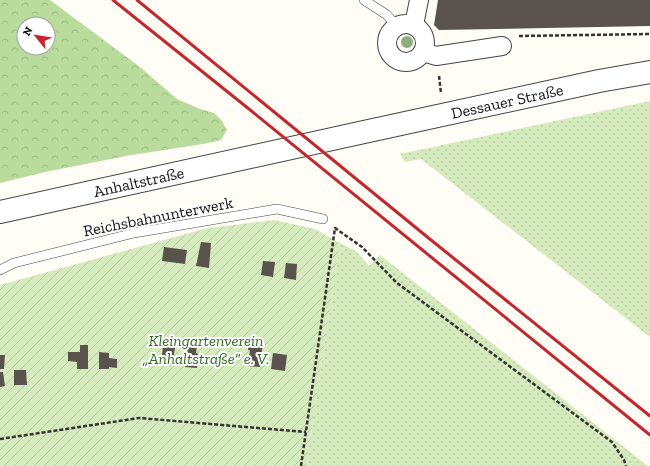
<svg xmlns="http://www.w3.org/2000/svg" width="650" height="466" viewBox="0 0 650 466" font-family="'Zilla Slab',serif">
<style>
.grass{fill:url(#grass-dots)}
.forest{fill:url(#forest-crowns);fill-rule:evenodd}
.garden{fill:url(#garden-furrows)}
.building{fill:#5a524d}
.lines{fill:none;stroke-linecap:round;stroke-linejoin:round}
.service-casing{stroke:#444;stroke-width:10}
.minor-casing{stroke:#444;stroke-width:20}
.tertiary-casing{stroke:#444;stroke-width:24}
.path{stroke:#333;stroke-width:2.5;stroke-dasharray:4 2;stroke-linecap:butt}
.service{stroke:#fff;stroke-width:9}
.minor{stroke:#fff;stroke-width:18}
.tertiary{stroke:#fff;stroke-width:22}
.rail{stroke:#c4262e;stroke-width:3}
.tree{fill:#8dad7f}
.labels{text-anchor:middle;stroke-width:4;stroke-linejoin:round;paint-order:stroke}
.street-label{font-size:16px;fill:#111;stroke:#fff}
.park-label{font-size:16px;font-style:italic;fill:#2f6b1f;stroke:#fff}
</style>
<defs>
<pattern id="grass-dots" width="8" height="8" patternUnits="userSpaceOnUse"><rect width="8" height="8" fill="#d5ebbd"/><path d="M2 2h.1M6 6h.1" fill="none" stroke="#b6c8a1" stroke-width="1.8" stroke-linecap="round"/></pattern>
<pattern id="forest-crowns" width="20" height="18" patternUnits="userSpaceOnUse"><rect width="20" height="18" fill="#b9dc9c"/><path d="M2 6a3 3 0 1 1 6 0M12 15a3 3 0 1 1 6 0" fill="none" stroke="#9ebc85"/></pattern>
<pattern id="garden-furrows" width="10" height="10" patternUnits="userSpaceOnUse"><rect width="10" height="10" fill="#d5ebbd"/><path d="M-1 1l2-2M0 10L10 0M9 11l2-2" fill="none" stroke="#b6c8a1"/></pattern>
</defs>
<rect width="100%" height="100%" fill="#fffdf5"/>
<path class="grass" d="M650,101V337L421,159L405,162L400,154Z
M340,243L356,251L369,266L380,255L648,466H306Z"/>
<path class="forest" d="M0,0H50L140,67L177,99L200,109L214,113L222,121L227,130L221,140L209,143L126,156L45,172L0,183ZM24,24H48V48H24Z"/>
<path class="garden" d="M274,220L315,229L340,243L306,466H0V285L208,228Z"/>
<path class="building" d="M438,0H650V26L439,30L434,25Z
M201,242L211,243L209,268L196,266Z
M164,247L187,250L185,264L162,261Z
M263,261L275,262L273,277L261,275Z
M286,263L297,264L296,280L284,278Z
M249,341L263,343L260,367L248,366L250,350H248Z
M80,345H88V369H77V362L68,361V352H80Z
M188,345L197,346L196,353L198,354L197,368L185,367Z
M163,346L175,348L172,366L161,364Z
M99,352L109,353V358L117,359V368L109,367V369H99Z
M273,353L287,355L285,371L271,369Z
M0,355H5L4,369H0Z
M14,370H26L27,385H14Z
M0,372H3L5,386L0,387Z"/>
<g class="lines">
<defs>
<path id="service" d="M364,0L387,15L397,26
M0,270L14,263L134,233L277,209L323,219"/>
<path id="minor" d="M387 43a19 19 0 1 1 38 0a19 19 0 1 1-38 0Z
M414,25L419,0
M423,52L436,56L502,46"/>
<g id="tertiary">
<path id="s1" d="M0,212L364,132L599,81L650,72"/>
</g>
</defs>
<use href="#service" class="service-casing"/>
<use href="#minor" class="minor-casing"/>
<use href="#tertiary" class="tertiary-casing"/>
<path class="path" d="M519,36L650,34
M439,76L441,93
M0,439L139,418L306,432
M301,466L335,228L362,247L397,283L612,442L624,460L626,466"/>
<use href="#service" class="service"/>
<use href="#minor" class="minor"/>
<use href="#tertiary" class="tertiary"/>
<path class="rail" d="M113,0L249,109L650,435
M137,0L431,240L650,416"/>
</g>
<circle class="tree" cx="407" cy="42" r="6"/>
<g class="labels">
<g class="street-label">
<text dy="6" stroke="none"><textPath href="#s1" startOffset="519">Dessauer Straße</textPath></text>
<text dy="6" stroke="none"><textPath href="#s1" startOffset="142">Anhaltstraße</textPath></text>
<text transform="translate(158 216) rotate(-11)" y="6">Reichsbahnunterwerk</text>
</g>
<g class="park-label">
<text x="206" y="346">Kleingartenverein<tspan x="206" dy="18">„Anhaltstraße“ e. V.</tspan></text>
</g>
</g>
<g transform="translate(36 36) rotate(300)"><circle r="19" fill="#ffffff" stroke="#a0a0a0"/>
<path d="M0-3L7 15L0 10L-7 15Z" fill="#c4262e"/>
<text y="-6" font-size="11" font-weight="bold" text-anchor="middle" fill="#111111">N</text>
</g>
</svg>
